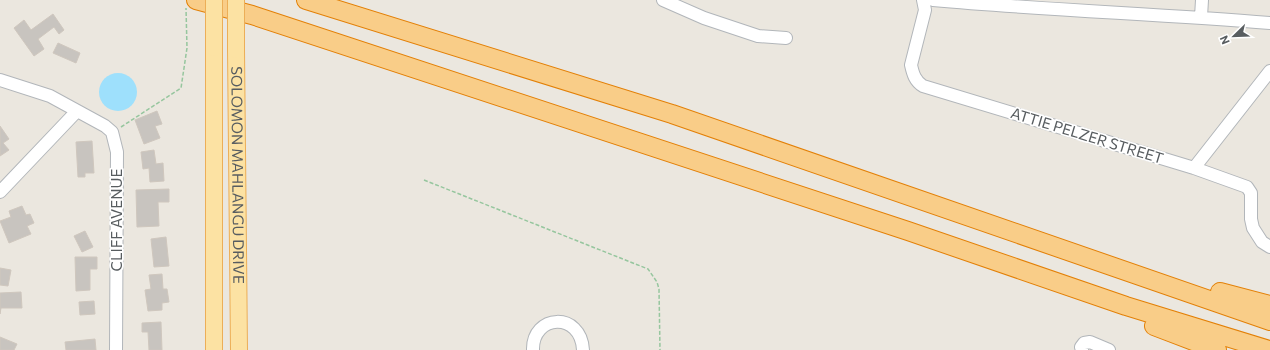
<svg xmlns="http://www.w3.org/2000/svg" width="1270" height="350" viewBox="0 0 1270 350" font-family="Commissioner,sans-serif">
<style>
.water{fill:#9ee0fc}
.building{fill:#c8c4bf;stroke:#cfc7be}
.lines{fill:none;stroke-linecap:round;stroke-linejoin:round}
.minor-casing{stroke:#b2b6ba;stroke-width:14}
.major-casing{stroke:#ecae57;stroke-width:18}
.highway-casing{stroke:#e38007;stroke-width:20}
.path{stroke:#96c69e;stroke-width:1.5;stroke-dasharray:4 2;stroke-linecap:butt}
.minor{stroke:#fff;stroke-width:12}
.major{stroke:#fce2a3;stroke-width:16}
.highway{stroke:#f9cd88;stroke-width:18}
.major-bridge-casing{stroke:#ecae57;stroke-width:18;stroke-linecap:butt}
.major-bridge{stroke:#fce2a3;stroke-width:16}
.labels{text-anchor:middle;stroke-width:3.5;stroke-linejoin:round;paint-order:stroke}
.street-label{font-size:15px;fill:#585d60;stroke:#fff}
</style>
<rect width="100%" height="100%" fill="#ebe7df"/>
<path class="water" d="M99 92a19 19 0 1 1 38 0a19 19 0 1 1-38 0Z"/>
<path class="building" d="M53,14L64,30L59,34L54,27L38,39L44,49L34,56L14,28L24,20L31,30Z
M58,43L80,53L76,63L53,53Z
M157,111L162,124L155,126L160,138L144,144L135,120Z
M0,126L9,139L3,143L9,150L0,156Z
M92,141L94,173H85V177H78L76,142Z
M154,150L156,164L163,163L164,181L150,182L149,168L143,169L141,152Z
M169,189V202H158L159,226L137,227L136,190Z
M22,206L26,215L30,214L34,223L27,226L31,234L9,243L0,221L11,217L9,211Z
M85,231L93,247L82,252L74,236Z
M166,237L169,266L154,267L151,239Z
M75,257H97V269H90V290L76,291Z
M0,268L11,270L8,286L0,285Z
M162,274L163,289H167L169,302L162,303V310L148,311L145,290L151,289L149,275Z
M21,292L22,308H1L0,314V293Z
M94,301L95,314L80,315L79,302Z
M161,322L162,350H149L148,332H142V323Z
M0,337L17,344L14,350H0Z
M95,339L96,350H66L65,342Z"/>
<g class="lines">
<defs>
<path id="minor" d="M663,0L704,18L758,36L786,38
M923,0L925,10L911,65C913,74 915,81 923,86L1194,168L1247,187L1251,193V219L1253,228L1262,242L1270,247
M933,0C1045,10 1158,14 1270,23
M1201,17L1202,0
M0,80L50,96L105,126L112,132L117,152L116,350
M1194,168L1270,71
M0,192L77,111
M533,350C532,314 581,311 583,350
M1082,350L1081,347L1084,343L1090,342L1109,350"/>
<g id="major">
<path d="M214,48V350"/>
<path id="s1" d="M236,50L239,350"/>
</g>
<path id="highway" d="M196,0L252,15L908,231L1126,306L1269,350
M306,0L672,114L1270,321
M1220,292L1270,305
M1154,326L1217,350"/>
</defs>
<use href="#minor" class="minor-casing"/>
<use href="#major" class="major-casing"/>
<use href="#highway" class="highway-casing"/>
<path class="path" d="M121,127L181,88L187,48L186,8
M424,180L648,269L657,282L659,289L660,350"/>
<use href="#minor" class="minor"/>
<use href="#major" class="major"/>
<use href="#highway" class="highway"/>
<defs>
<path id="major-bridge" d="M214,0V48
M236,50V0"/>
</defs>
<use href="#major-bridge" class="major-bridge-casing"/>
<use href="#major-bridge" class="major-bridge"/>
</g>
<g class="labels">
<g class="street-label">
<text transform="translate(1087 136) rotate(17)" y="5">ATTIE PELZER STREET</text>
<text dy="5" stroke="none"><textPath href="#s1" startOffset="125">SOLOMON MAHLANGU DRIVE</textPath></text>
<text transform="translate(117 220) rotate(-90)" y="5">CLIFF AVENUE</text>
</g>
</g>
<g transform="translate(1234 36) rotate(247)" stroke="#ffffff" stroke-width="3" paint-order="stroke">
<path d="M0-3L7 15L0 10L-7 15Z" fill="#585d60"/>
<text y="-6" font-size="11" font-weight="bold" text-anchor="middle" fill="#585d60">N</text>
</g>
</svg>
